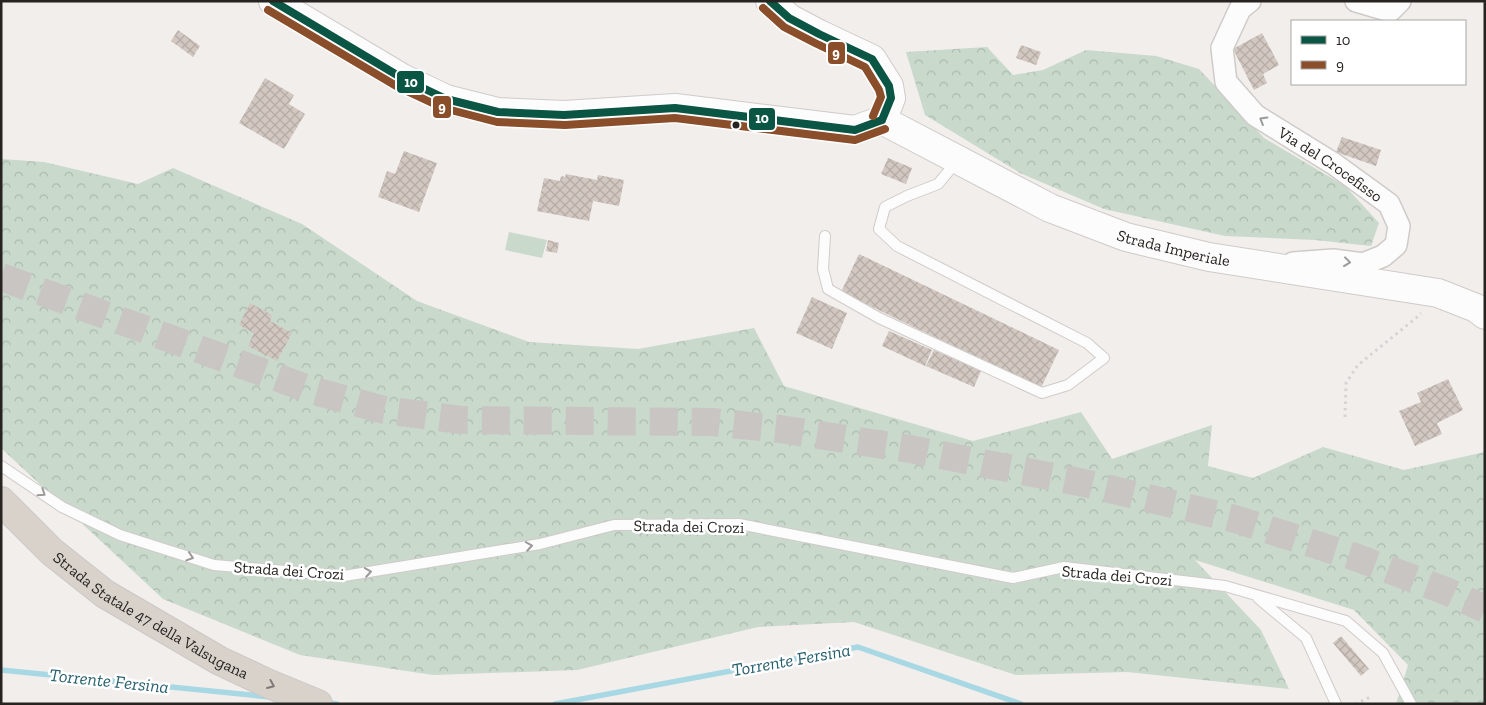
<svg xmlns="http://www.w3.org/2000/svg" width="1486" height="705" viewBox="0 0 1486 705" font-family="'Zilla Slab',serif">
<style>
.forest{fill:url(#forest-crowns)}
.green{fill:#c9d9cc}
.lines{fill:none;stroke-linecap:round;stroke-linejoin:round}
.stream{stroke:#a8d8e3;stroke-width:5.5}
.building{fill:url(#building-cross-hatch)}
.highway-tunnel{stroke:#c9c5c3;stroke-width:28;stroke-dasharray:28 14;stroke-linecap:butt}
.lane-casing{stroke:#cfcbc9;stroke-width:12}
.street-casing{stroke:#cfcbc9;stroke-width:24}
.secondary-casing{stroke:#cfcbc9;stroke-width:30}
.highway-casing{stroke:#cbc8c7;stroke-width:30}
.path{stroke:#d5d4d2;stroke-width:3;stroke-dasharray:2.5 4;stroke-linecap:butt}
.lane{stroke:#fdfcfc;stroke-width:10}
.street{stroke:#fdfcfc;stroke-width:21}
.secondary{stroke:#fdfcfc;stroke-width:28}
.highway{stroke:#d8d2cb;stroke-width:28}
.bus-1-casing{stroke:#fff;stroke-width:11}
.bus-2-casing{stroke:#fff;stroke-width:11}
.bus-1{stroke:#0a5543;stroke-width:8}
.bus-2{stroke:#8b4e2b;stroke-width:8}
.oneway{stroke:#9c9a99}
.oneway2{stroke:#7f7a76}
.bus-dot{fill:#262321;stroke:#fff;stroke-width:2}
.labels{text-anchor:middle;stroke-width:5;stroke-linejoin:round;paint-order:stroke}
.street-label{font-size:16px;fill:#262321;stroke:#fff}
.water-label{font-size:18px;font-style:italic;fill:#28616e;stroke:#fff}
.line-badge{stroke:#fff;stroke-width:2}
.badge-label{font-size:14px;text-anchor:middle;font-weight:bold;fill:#fff}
</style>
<defs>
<pattern id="forest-crowns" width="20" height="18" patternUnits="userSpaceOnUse" patternTransform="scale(1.25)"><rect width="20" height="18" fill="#c9d9cc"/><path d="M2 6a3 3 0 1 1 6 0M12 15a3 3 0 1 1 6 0" fill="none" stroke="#acbaaf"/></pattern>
<pattern id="building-cross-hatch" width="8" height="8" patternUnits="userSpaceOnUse" patternTransform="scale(1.25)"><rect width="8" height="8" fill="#d3c8c1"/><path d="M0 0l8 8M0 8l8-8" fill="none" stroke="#b5aca6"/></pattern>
</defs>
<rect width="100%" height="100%" fill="#f2eeeb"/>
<path class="forest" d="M987,47L1013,75L1043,70L1086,50L1156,56L1199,69L1264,138L1345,186L1379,223L1371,246L1315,240L1225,236L1104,209L1020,173L925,115L906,52Z
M1,159L44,162L138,184L173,168L302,224L417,301L529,342L638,349L754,328L784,386L973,441L1081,412L1112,459L1212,425L1208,466L1253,478L1323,447L1404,470L1485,452V704H1396L1408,665L1354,610L1195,560L1261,630L1289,689L1127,672L1016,675L854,622L758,627L577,670L433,675L300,655L163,599L1,448Z"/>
<path class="green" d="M509,232L547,240L542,258L505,250Z"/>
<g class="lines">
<path class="stream" d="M1,670L270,697
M324,702L337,704
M555,704L858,647L1021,704"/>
</g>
<path class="building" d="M178,30L200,46L193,57L171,41Z
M1262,33L1279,65L1263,74L1267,83L1254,90L1233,49Z
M1021,45L1041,52L1036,65L1016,58Z
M265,78L294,95L289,104L305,114L284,149L239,123Z
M1342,137L1381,150L1376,166L1336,152Z
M404,151L437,163L419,212L378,197L387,171L395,174Z
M888,158L912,168L906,184L881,174Z
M566,174L597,180L598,175L624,180L619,206L593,201L589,221L537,211L544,178L560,181L561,176L565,177Z
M548,240L559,243L557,253L546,251Z
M859,254L1059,350L1041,388L841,292Z
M812,297L847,313L832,349L796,333Z
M250,303L272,315L270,321L292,333L277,361L248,346L254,333L239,325Z
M889,331L932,350L925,366L882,346Z
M934,350L981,371L974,387L926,366Z
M1448,379L1463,410L1437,423L1442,434L1415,446L1399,411L1421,402L1417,393Z
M1341,636L1369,669L1361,676L1333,643Z"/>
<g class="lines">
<path class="highway-tunnel" d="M1,277L314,391L384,410L461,420L712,422L780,429L910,449L1084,483L1235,519L1355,557L1446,591L1485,609"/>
<defs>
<path id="lane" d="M825,236L823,269L828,289L879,318L1042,393L1068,385L1104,358L1087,343L897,246L879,229L885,207L907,196L938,184L957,161
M1,466L62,507L120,535L214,565L344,576L540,544L614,525L739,524L1013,578L1064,567L1225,586L1346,621L1383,653L1411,704
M1258,598L1306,638L1336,704"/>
<g id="street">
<path id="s1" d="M1250,1L1240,9L1222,48L1226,82L1255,115L1334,164L1389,204L1399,226L1396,245L1383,256L1363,264L1333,260L1293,263"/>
<path d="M1356,1L1390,11L1400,1"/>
</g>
<g id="secondary">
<path d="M273,1L402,78L446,99L498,112L564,115L675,108L855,130L882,120"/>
<path d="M770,1L789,18L819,34L872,59L889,86L891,98L886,111L882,120"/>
<path id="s2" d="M882,120L1050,208L1126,237L1209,257L1438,293L1476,308L1485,315"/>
</g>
<g id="highway">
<path id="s3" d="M1,501L52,552L105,594L220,661L267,683L318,704"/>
</g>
</defs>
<use href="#lane" class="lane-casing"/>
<use href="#street" class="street-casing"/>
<use href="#secondary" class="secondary-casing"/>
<use href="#highway" class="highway-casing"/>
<path class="path" d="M1345,417L1346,383L1358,365L1416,318L1421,313
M1355,704L1373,696"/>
<use href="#lane" class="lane"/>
<use href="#street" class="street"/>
<use href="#secondary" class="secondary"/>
<use href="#highway" class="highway"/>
<defs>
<path id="bus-1" d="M273,1L402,78L446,99L498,112L564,115L675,108L855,130L882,120
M770,1L789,18L819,34L872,59L889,86L891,98L882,120"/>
<path id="bus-2" d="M763,8L784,27L815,43L865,67L879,90L881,97L873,116
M268,10L398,87L443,108L497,122L565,125L675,118L855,140L885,129"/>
</defs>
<use href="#bus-1" class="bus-1-casing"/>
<use href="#bus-2" class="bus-2-casing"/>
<use href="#bus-1" class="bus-1"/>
<use href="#bus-2" class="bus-2"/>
</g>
<defs><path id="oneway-chevron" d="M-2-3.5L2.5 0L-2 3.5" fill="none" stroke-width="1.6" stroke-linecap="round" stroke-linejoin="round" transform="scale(1.25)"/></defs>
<g class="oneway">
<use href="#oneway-chevron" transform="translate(1263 120) rotate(-149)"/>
<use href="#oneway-chevron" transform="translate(1347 262) rotate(7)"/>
<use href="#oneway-chevron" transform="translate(42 493) rotate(34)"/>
<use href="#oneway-chevron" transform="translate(529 546) rotate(-9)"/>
<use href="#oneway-chevron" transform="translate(190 557) rotate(18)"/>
<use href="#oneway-chevron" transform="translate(368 572) rotate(-9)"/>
</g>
<use class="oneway2" href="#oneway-chevron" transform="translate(271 685) rotate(23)"/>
<circle class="bus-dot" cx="736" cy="125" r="4.5"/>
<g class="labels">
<g class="street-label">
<text dy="6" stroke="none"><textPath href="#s1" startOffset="224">Via del Crocefisso</textPath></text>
<text dy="6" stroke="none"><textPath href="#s2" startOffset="320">Strada Imperiale</textPath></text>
<text transform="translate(689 526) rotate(1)" y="6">Strada dei Crozi</text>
<text transform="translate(289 570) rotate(4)" y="6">Strada dei Crozi</text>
<text transform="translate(1117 575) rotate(5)" y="6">Strada dei Crozi</text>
<text dy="6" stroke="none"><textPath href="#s3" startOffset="190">Strada Statale 47 della Valsugana</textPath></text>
</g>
<g class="water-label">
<text transform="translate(791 660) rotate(-10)" y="6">Torrente Fersina</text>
<text transform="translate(109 681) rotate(6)" y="6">Torrente Fersina</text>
</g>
</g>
<g class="line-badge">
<rect x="827" y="41" width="19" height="24" rx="5" fill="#8b4e2b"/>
<rect x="396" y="70" width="29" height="24" rx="5" fill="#0a5543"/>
<rect x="432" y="95" width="20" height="24" rx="5" fill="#8b4e2b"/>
<rect x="748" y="107" width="28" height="24" rx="5" fill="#0a5543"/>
</g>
<g class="badge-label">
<text x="836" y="58">9</text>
<text x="411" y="87">10</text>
<text x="442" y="112">9</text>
<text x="762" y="123">10</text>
</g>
<rect width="1486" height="705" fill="none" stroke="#262321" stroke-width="5"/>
<rect x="1291" y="20" width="175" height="65" fill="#ffffff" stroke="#a8a7a6"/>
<rect x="1301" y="36" width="25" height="8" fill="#0a5543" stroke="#a8a7a6"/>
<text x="1336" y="45" font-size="15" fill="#262321">10</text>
<rect x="1301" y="61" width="25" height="8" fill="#8b4e2b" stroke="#a8a7a6"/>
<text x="1336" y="70" font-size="15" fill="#262321">9</text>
</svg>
